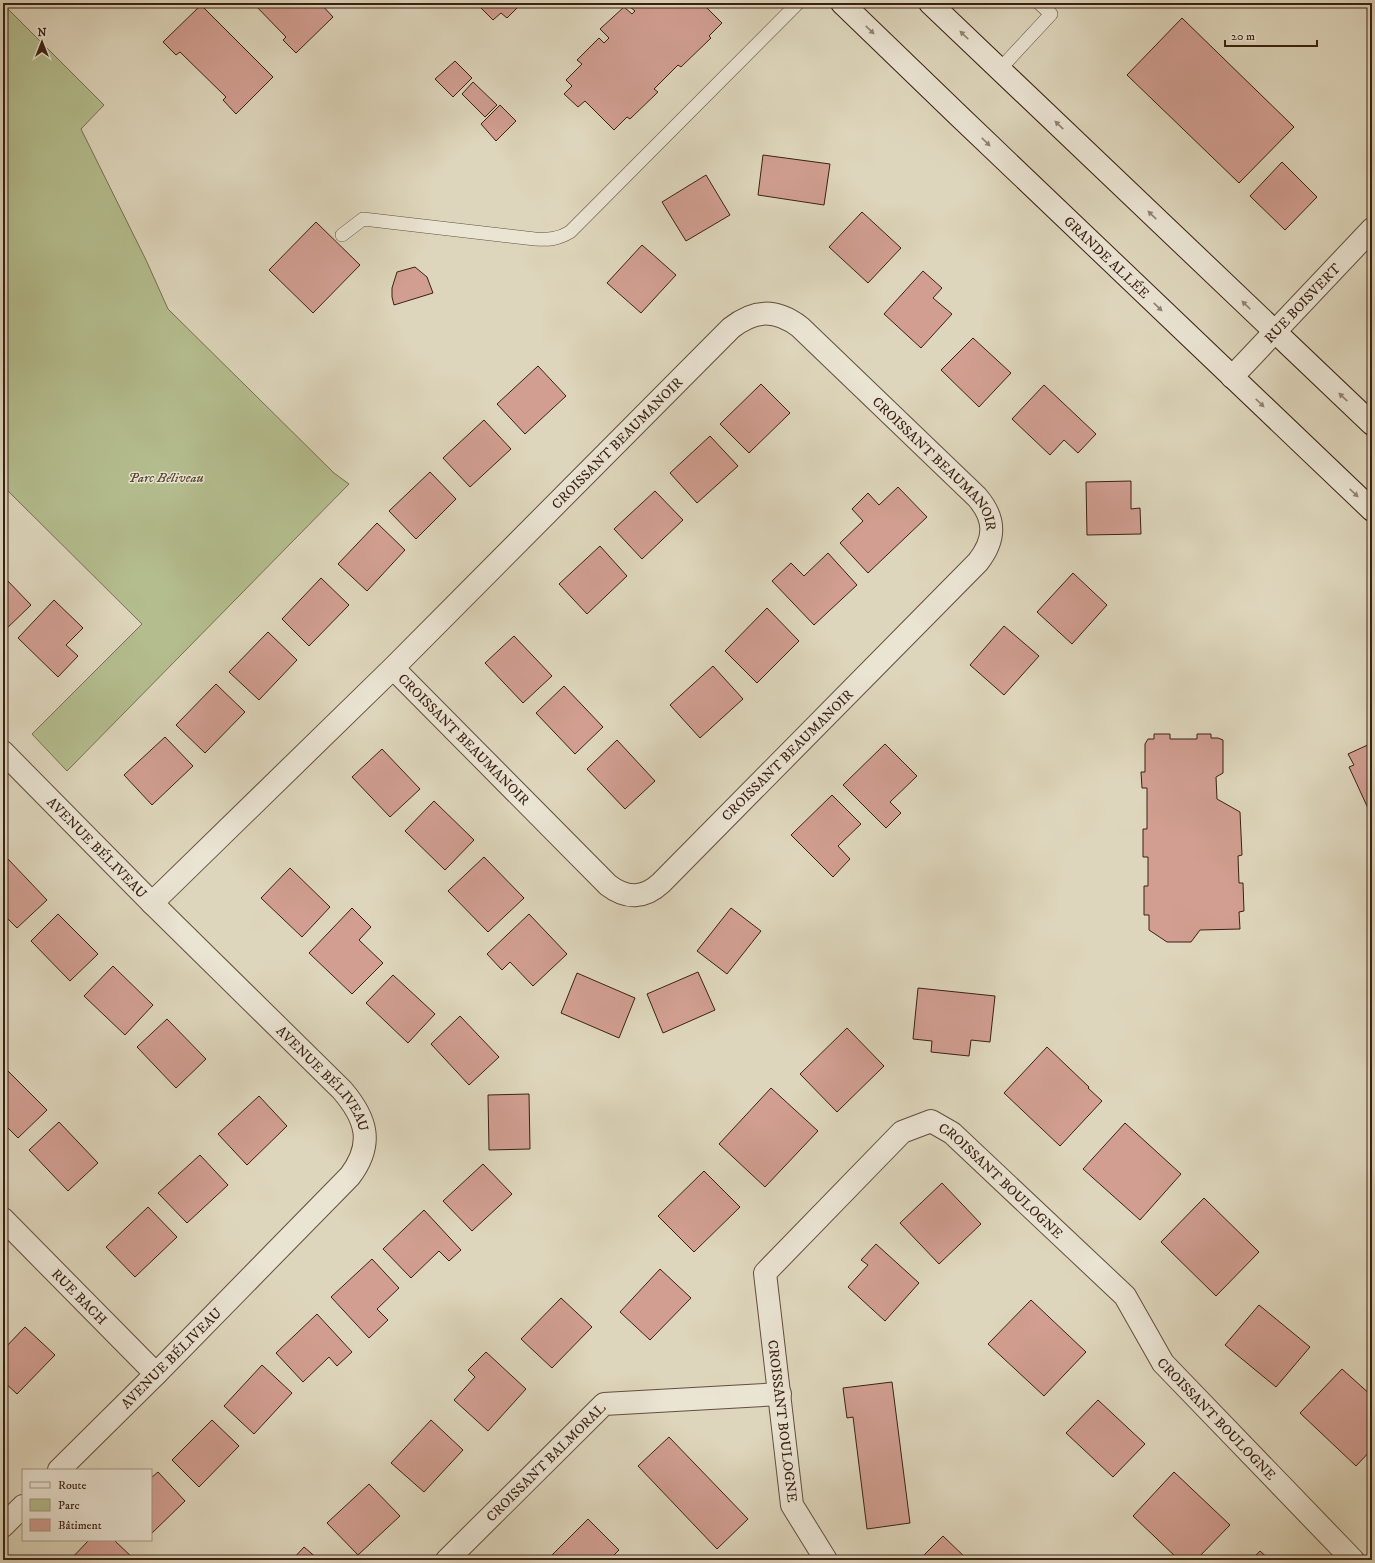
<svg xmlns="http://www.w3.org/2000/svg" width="1375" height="1563" viewBox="0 0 1375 1563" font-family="'IM FELL DW Pica',serif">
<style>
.green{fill:#b4bd8e;stroke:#776f50}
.building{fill:#d19e91;stroke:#3a2112}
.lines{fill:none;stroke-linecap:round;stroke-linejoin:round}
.service-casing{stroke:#634e3c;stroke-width:14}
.minor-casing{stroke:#634e3c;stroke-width:24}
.secondary-casing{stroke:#3a2112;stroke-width:24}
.service{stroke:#eae4d3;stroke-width:13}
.minor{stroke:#eae4d3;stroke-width:22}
.secondary{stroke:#eae4d3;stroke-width:22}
.oneway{fill:#928272}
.labels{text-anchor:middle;stroke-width:3;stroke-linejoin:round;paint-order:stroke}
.street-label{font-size:14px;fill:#3a2112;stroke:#eae4d3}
.park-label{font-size:14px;font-style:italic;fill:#584831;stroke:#eae4d3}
</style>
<rect width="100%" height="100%" fill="#ded6bc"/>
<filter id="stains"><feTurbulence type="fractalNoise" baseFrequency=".005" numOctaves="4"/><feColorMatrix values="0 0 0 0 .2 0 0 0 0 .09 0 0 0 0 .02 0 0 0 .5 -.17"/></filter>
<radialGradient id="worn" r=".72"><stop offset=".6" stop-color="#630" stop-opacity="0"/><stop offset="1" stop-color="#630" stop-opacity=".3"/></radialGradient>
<path class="green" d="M3,4L104,105L81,129L146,260L168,309L334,473L349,484L67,771L32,734L142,624L3,486Z"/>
<path class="building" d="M130,3H139L134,8Z
M253,3H320L333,17L296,53L283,40L286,37Z
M482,3H522L507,18L501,13L493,20L479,6Z
M523,3H532L527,8Z
M634,3H702L722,23L709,36L711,38L681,67L678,65L654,89L658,92L630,119L627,117L614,130L585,101L578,107L564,94L572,86L566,80L582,64L577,60L599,38L604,43L609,38L600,29L624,7L632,14L635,11L630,7Z
M201,5L273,77L236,114L223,100L226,97L180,52L176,55L163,42Z
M1182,18L1294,127L1239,183L1127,75Z
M455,61L472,78L453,97L435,79Z
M473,82L497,105L485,117L462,94Z
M500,105L516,121L496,141L481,124Z
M763,155L830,164L824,205L758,195Z
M1282,162L1317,197L1285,230L1250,196Z
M706,175L730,215L686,241L662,202Z
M862,212L901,248L868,283L829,247Z
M316,222L360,265L313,313L269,270Z
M642,245L676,275L641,313L607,283Z
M415,267L427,277L433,293L394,305L392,297V288L397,272Z
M923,271L942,288L933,298L952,314L921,348L884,314Z
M973,338L1011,373L979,407L941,370Z
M538,366L566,396L525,434L497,404Z
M761,384L790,413L749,453L720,424Z
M1044,385L1096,434L1078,453L1064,440L1050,455L1012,419Z
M484,420L511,449L470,487L443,458Z
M710,436L738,466L697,503L670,473Z
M430,472L456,499L416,539L389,511Z
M1131,481V509L1140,508L1141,534L1087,535L1086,482Z
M898,487L927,517L868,573L840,543L863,521L852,509L868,493L879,505Z
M655,491L683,520L642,559L614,529Z
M377,523L405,550L367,591L338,564Z
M600,546L627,576L587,614L559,584Z
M828,553L857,585L814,625L772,581L791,563L804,576Z
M1073,573L1107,605L1072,644L1037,612Z
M3,576L31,605L3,632Z
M321,578L349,605L309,646L282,619Z
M54,600L83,628L66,645L78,656L58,677L18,638Z
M767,608L799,641L757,683L725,651Z
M1004,626L1039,656L1004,695L970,665Z
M268,632L297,660L259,700L229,672Z
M514,636L552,676L523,703L485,663Z
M713,666L743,699L700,738L670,705Z
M216,684L245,712L205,753L176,725Z
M564,686L603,727L575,754L536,713Z
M1154,734H1170V739H1197V734H1211V738H1218L1223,740V773L1216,777L1217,799L1240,812L1242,855L1238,856L1239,883H1243L1244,911L1239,912L1240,929L1200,930L1191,942H1167L1149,930V915H1144V886H1148V857H1143V829H1147V788H1142L1141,772H1145V744L1148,739H1154Z
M165,737L193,766L152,805L124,775Z
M617,740L655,781L625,809L587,769Z
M1372,743V817L1349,767L1354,765L1348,754Z
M885,744L917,776L890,802L901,813L886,828L843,785Z
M382,749L420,789L390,817L352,777Z
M832,795L861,824L838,846L850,859L833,877L791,835Z
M434,801L474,840L445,870L405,831Z
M484,857L524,898L488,932L448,891Z
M8,859L47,900L17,928L3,914V864Z
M290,868L330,907L302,937L261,898Z
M352,908L371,927L359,940L383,963L352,994L309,953Z
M731,908L761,931L727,974L697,951Z
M58,914L98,954L70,981L31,941Z
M529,914L567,954L533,986L510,962L502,970L487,954Z
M113,966L153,1005L125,1035L84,996Z
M698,972L715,1010L663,1033L647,994Z
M577,973L635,998L619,1038L561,1013Z
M393,975L435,1014L408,1043L366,1003Z
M918,988L995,996L990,1042L971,1040L969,1056L931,1052L932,1041L913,1039Z
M460,1016L499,1057L469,1085L431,1044Z
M167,1019L206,1059L176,1088L137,1047Z
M847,1028L884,1066L837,1112L800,1074Z
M1047,1047L1089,1087L1088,1088L1102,1101L1060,1146L1004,1093Z
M7,1070L47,1110L18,1138L3,1123V1073Z
M771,1088L818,1131L765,1187L719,1144Z
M529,1094L530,1149L489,1150L488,1095Z
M259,1096L287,1126L247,1165L218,1134Z
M59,1122L98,1163L68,1191L29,1150Z
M1125,1123L1181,1174L1140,1220L1083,1169Z
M200,1155L228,1185L187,1223L158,1193Z
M483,1164L512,1194L472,1231L443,1201Z
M704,1171L740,1207L694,1252L658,1216Z
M942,1183L981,1224L939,1264L900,1223Z
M1204,1198L1259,1252L1216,1296L1161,1242Z
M148,1207L177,1237L135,1277L106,1247Z
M424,1210L461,1250L449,1261L439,1251L411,1278L383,1249Z
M876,1244L919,1283L885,1321L848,1287L868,1265L861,1260Z
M372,1259L399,1288L377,1309L388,1320L369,1338L331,1297Z
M660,1269L691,1298L650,1340L620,1312Z
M561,1298L592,1327L552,1368L521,1339Z
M1031,1300L1086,1352L1044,1396L988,1344Z
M1259,1305L1310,1347L1276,1387L1225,1345Z
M317,1314L352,1352L337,1366L329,1357L303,1382L276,1353Z
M25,1327L55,1355L17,1394L3,1381V1350Z
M486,1352L526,1389L488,1431L454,1400L475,1377L468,1370Z
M262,1365L292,1393L254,1434L224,1406Z
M1342,1369L1372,1396V1449L1356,1466L1300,1413Z
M892,1382L910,1523L867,1529L853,1417L847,1418L843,1388Z
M1098,1400L1145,1444L1113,1477L1066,1433Z
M212,1420L239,1446L199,1487L172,1460Z
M431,1420L463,1450L424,1492L391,1463Z
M669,1437L748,1519L717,1549L638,1466Z
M158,1472L185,1501L151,1534V1478Z
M1174,1472L1230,1525L1196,1560H1179L1133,1516Z
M369,1484L400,1516L358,1555L327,1523Z
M588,1519L619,1550L609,1560H547Z
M943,1536L968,1560H919Z
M89,1540H114L135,1560H70Z
M304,1547L319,1560H292Z
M1260,1551L1270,1560H1251Z"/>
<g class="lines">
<defs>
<path id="service" d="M1000,69L1051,14L1039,3
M342,235L363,219L535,239C549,240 558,239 570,232L798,3"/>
<g id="minor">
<path id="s1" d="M1232,377L1372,229"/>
<path id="s2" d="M3,752L152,903L342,1090C367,1119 374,1144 350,1176L156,1374L59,1470"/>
<path id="s3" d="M152,903L393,668L731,328C755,309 776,309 800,327L977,497C996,519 996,539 978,562L661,883C644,899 626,899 608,885L393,668"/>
<path id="s4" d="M3,1219L156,1374"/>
<path d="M3,1526L23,1506"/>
<path id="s5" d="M447,1560L604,1404L780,1394"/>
<path id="s6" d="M826,1560L792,1505L765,1273L902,1132L931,1121L952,1133L1125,1296L1163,1363L1353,1560"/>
</g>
<g id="secondary">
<path id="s7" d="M842,3L958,115L1372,510"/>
<path d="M930,3L1372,424"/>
</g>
</defs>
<use href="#service" class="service-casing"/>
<use href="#minor" class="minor-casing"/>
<use href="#secondary" class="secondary-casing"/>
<use href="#service" class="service"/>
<use href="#minor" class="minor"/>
<use href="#secondary" class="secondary"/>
</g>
<defs><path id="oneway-solid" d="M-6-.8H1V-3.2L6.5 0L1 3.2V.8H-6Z"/></defs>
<g class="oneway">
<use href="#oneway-solid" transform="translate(870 30) rotate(44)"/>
<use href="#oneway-solid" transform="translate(964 35) rotate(-136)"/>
<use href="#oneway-solid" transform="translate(1059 125) rotate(-136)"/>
<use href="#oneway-solid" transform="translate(986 142) rotate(44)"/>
<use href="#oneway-solid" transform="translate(1152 215) rotate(-136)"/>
<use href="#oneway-solid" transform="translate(1246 305) rotate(-136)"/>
<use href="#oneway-solid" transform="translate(1158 307) rotate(44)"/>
<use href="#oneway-solid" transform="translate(1343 397) rotate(-137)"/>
<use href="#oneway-solid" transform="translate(1260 403) rotate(44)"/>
<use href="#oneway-solid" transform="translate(1354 493) rotate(43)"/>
</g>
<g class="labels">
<g class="street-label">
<text dy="5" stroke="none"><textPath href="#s7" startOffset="367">GRANDE ALLÉE</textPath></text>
<text dy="5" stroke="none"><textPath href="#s1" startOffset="102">RUE BOISVERT</textPath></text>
<text dy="5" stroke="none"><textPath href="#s3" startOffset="654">CROISSANT BEAUMANOIR</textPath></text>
<text dy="5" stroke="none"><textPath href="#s3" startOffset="1085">CROISSANT BEAUMANOIR</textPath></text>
<text transform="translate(464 739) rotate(45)" y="5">CROISSANT BEAUMANOIR</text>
<text transform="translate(787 755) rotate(-45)" y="5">CROISSANT BEAUMANOIR</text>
<text dy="5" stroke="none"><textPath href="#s2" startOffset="134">AVENUE BÉLIVEAU</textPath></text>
<text dy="5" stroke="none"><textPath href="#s2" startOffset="458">AVENUE BÉLIVEAU</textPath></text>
<text dy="5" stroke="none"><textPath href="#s6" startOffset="618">CROISSANT BOULOGNE</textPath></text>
<text dy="5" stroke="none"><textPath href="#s4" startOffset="109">RUE BACH</textPath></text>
<text transform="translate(171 1358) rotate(-45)" y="5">AVENUE BÉLIVEAU</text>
<text dy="5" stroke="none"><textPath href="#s6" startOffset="942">CROISSANT BOULOGNE</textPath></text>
<text transform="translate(783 1421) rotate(83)" y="5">CROISSANT BOULOGNE</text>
<text dy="5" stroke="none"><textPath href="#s5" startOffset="139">CROISSANT BALMORAL</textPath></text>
</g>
<g class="park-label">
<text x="166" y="482">Parc Béliveau</text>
</g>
</g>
<rect width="1375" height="1563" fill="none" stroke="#ded6bc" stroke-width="16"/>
<rect x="4" y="4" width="1367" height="1555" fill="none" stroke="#3a2112" stroke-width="2"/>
<rect x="8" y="8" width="1359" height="1547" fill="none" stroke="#3a2112"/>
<rect x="22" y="1469" width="130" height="72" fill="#eae4d3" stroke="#a49686"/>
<rect x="30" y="1482" width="20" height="6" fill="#eae4d3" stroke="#a49686"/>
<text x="58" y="1489" font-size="12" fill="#3a2112">Route</text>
<rect x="30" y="1499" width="20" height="12" fill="#b4bd8e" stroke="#a49686"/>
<text x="58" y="1509" font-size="12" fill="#3a2112">Parc</text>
<rect x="30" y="1519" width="20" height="12" fill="#d19e91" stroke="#a49686"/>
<text x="58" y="1529" font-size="12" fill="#3a2112">Bâtiment</text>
<g transform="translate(42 42)" stroke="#eae4d3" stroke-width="3" paint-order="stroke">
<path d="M0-3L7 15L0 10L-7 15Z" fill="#3a2112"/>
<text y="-6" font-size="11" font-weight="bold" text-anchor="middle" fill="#3a2112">N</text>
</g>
<path d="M1225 40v6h92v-6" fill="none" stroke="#3a2112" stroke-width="2"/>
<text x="1231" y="40" font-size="12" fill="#3a2112" stroke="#eae4d3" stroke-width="3" paint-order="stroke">20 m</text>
<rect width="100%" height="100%" filter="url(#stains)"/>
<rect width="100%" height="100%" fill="url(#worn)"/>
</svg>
